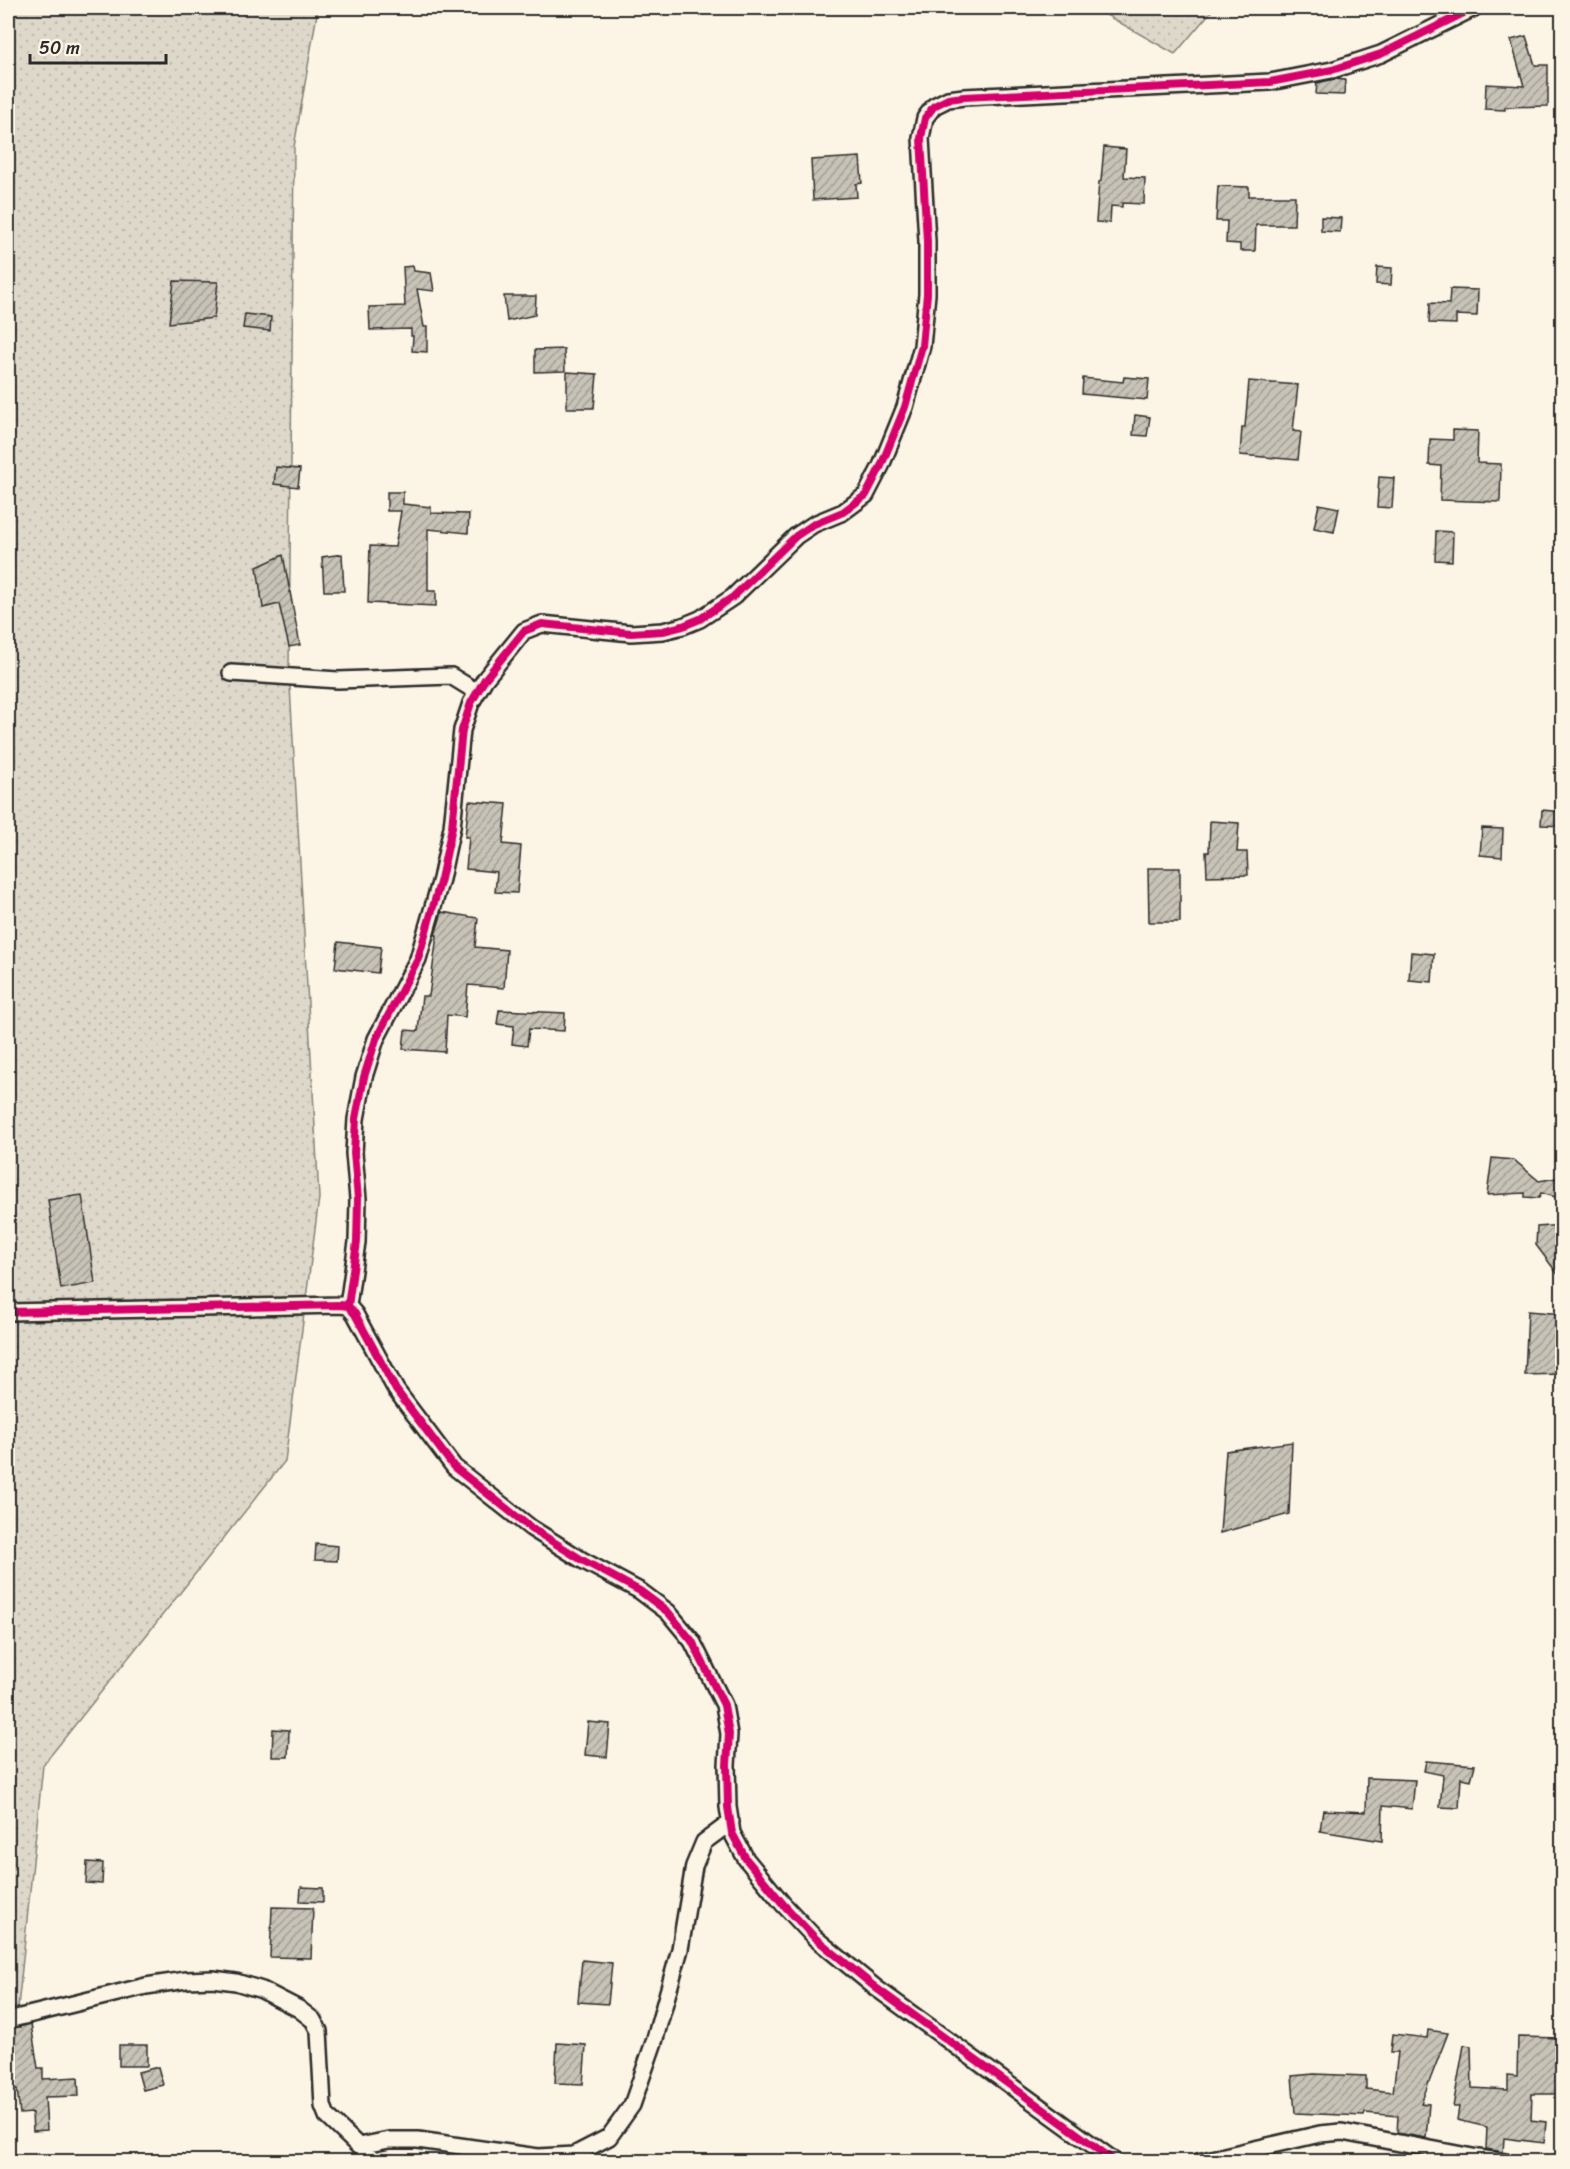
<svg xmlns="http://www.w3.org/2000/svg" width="1570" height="2169" viewBox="0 0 1570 2169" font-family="Sriracha,sans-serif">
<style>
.grass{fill:url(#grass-dots);stroke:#84827a;stroke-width:1.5}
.building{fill:url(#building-hatch);stroke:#2b2b2b;stroke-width:1.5}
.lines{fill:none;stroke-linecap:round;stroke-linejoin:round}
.minor-casing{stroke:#2b2b2b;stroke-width:20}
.minor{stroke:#fcf5e5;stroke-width:15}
.cycleway-casing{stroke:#fcf5e5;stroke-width:11}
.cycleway{stroke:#d6006c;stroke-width:8}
</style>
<defs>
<pattern id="grass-dots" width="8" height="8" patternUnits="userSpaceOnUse" patternTransform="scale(1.5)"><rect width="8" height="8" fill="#ded8ca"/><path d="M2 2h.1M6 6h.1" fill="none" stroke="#bfbaae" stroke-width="1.8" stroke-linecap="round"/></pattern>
<pattern id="building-hatch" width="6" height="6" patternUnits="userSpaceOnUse" patternTransform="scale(1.5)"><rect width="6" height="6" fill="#c8c3b7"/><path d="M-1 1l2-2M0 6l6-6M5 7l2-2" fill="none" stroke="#a39f95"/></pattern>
</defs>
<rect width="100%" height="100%" fill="#fcf5e5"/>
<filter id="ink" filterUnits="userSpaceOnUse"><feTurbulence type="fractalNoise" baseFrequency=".0167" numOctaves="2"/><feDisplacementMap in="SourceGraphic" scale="12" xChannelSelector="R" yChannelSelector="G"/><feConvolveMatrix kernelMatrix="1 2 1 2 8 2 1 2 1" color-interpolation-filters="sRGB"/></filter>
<g filter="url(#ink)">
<path class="grass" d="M8,8H318L294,147L289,669L319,1198L285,1461L43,1765L8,2104Z
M1094,8H1214L1175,54Z"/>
<path class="building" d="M1526,36L1535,65H1548V106L1505,107V110L1485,109L1486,84L1524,86L1511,40Z
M1334,79L1345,80L1344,95L1316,94L1317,83Z
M1104,147L1126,149L1124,177L1145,178L1144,204L1122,203V207L1111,206L1110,223L1096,222L1099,182L1101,181Z
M860,157L862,183L856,184L857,197L813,200L811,160Z
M1218,186L1249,187V196H1295L1294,225H1256L1255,251H1240V244L1226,243L1227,221H1216Z
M1321,217L1341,218L1340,232L1321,231Z
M413,266L414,271L431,273L434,291L417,289L424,327H427V352L412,351L413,336H411V329L370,330L369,307L405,306L403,267Z
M1377,267L1392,268L1391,285L1376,284Z
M174,281L218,282L214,318L169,323Z
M1450,289L1478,290L1477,316L1456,315V324L1429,323L1430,303L1449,304Z
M504,296H536L535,315L507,321Z
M245,314L271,317L270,331L243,328Z
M564,349L565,371L535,372V350Z
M567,372L597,374L594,408H567Z
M1124,377L1149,379L1147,400L1082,394L1083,378L1123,382Z
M1249,381L1298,385L1293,431L1301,432L1298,460L1240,455L1242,427H1245Z
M1135,415L1150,417L1147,436L1133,435Z
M1453,430L1478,431L1477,463L1501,464L1500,502L1440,500L1441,466L1429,465L1430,439L1453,440Z
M276,467L300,469L298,487L274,484Z
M1379,477L1394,478L1392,508L1377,507Z
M387,492H403V504L431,507V513L469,514L468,533L428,529V591H436V606L368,603L370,546L395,547L401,511H387Z
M1319,504L1339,508L1334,532L1314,528Z
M1436,531L1453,532L1452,561L1435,560Z
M342,554L344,591H324L322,557Z
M283,555L300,645L289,647L279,604L263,608L257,567Z
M469,801L507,804L503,844L521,846L517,893L495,892L497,872L466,869L469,837H465Z
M1542,810L1563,812V826L1541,825Z
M1210,821L1239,823L1237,852H1247L1248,875L1207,876L1206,852H1209Z
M1482,828L1503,829L1502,857L1480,855Z
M1148,868H1180V922H1149Z
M442,912L478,918L475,947L507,950L504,988L468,985L465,1017L447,1015L445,1052L403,1049L405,1030L418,1031L422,996H429L437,935H435Z
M338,942L381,947L378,973L335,968Z
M1411,952L1434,954L1432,982L1409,980Z
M499,1010L565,1013L564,1031L529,1029L527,1046L512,1044L514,1026L497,1024Z
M1492,1158L1514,1160L1539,1181L1563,1177V1199L1541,1193L1539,1198L1525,1197V1193L1487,1195Z
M82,1195L95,1283L61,1289L48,1200Z
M1563,1225V1281L1536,1245L1537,1227Z
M1528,1311L1563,1314V1374L1525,1375Z
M1292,1442L1289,1514L1220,1533L1226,1451Z
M316,1544L338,1546L337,1561L315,1560Z
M588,1722L610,1724L607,1757L585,1755Z
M273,1729L289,1730L288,1757H272Z
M1426,1761L1475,1765L1471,1780L1461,1778L1459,1808L1440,1807L1443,1775L1424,1771Z
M1367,1778L1415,1780L1412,1809L1383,1806L1382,1841L1320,1831L1323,1810L1366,1812Z
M87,1862L103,1863L102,1884L86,1883Z
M301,1887L323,1888V1902L300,1901Z
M272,1907L313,1908L311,1958L270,1957Z
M582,1960L612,1963L608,2004L578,2002Z
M31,2024L38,2068H43V2079L78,2077L79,2096L45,2097L47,2130L33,2131L32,2113L20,2114L17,2089L8,2090V2062H16L10,2029Z
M1428,2030L1448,2033L1421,2103L1429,2104L1426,2138L1397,2133L1398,2116L1365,2113L1364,2116L1295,2113L1292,2076L1314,2074L1366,2076V2089L1393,2092L1398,2052H1391L1393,2034L1427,2038Z
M1518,2037L1563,2038V2094H1532L1531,2120L1546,2122L1544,2143L1504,2138L1503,2152L1486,2149L1487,2127L1457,2120L1459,2107H1453L1464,2045L1471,2046L1472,2088L1508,2090V2075L1517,2076Z
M557,2043L586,2045L583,2084L555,2083Z
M119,2045H147V2066H119Z
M158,2067L163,2085L143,2090L138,2072Z"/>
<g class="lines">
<defs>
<path id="minor" d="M231,673L338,680L451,676L477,692
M348,1306L357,1242L358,1199L354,1153L356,1119L364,1077L376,1039L418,959L441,879L452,827L462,730L471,703L485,679L524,631L542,624L631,633L663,631L683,626L700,619L733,597L796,536L814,524L843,512L866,495L881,466L905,407L922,346L927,294V241L921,138L925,118L934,106L948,99L964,97L1270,82L1332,70L1381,54L1474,8
M8,1312L340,1305L348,1306L355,1314L396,1390L454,1467L531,1528L582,1560L640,1591L668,1612L692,1641L724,1705L729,1734L727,1765L728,1807L732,1833L746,1859L783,1904L815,1938L876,1988L1116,2162
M8,2020L146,1986L186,1980L213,1979L236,1982L262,1990L299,2009L313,2020L319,2031L323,2106L327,2116L375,2162
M359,2146L389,2140H418L538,2157L574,2155L609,2137L632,2105L654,2042L680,1949L694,1866L704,1842L731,1822
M1198,2162L1320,2134L1342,2132L1478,2158L1506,2162"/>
</defs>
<use href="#minor" class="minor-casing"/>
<use href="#minor" class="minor"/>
<defs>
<path id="cycleway" d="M348,1306L357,1242L358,1199L354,1153L356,1119L364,1077L376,1039L418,959L441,879L452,827L462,730L471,703L485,679L524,631L542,624L631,633L663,631L683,626L700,619L733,597L796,536L814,524L843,512L866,495L881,466L905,407L922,346L927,294V241L921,138L925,118L934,106L948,99L964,97L1270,82L1332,70L1381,54L1474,8
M8,1312L340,1305L348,1306L355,1314L396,1390L454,1467L531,1528L582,1560L640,1591L668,1612L692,1641L724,1705L729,1734L727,1765L728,1807L732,1833L746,1859L783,1904L815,1938L876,1988L1116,2162"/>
</defs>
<use href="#cycleway" class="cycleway-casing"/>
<use href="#cycleway" class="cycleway"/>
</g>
</g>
<rect width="1570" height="2169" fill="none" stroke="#fcf5e5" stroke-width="30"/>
<rect x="15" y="15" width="1540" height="2139" fill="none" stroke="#2b2b2b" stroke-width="2" filter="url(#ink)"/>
<path d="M30 54v9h136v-9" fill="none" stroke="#2b2b2b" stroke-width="3"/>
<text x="39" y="54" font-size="18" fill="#2b2b2b" stroke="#fcf5e5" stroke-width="4.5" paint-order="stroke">50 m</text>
</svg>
